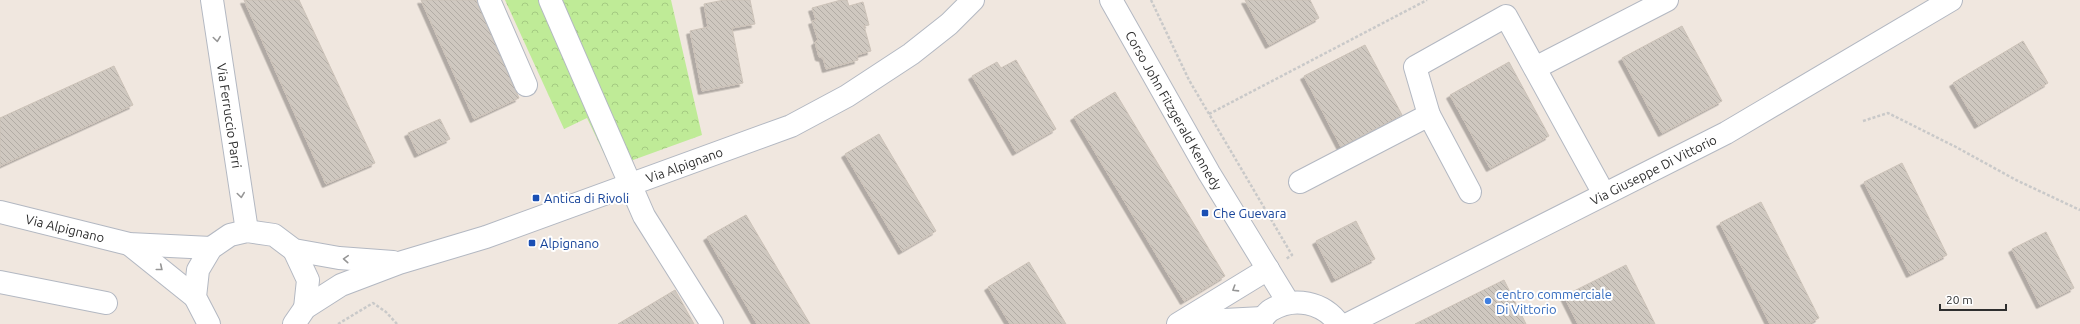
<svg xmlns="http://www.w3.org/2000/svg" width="2080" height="324" viewBox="0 0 2080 324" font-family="Ubuntu,sans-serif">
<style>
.park{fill:url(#park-crowns)}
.building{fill:url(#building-back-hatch);stroke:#ccc2b8;filter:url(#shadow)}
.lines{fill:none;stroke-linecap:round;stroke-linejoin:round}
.minor-casing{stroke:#b3b8c2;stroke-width:24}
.path{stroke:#c9c9c9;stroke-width:2.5;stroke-dasharray:3 2;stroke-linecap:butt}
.minor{stroke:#fff;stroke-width:22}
.oneway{stroke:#969696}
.transit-dot{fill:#1a4fb4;stroke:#fff;stroke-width:1.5}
.shop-dot{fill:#3f7fe0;stroke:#fff;stroke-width:1.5}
.labels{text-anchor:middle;stroke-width:4;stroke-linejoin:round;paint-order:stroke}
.street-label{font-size:13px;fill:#2e2e2e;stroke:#fff}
.transit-label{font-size:13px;fill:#164399;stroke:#fff;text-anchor:start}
.shop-label{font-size:13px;fill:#366cbe;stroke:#fff;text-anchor:start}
</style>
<defs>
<pattern id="park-crowns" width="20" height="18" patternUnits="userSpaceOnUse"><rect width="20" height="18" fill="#bfeb97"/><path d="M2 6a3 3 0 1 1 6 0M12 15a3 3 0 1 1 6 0" fill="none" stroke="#a4ca82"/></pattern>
<pattern id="building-back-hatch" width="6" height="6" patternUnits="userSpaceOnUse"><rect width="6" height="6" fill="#cfc8c0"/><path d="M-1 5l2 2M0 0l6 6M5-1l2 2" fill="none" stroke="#b2aca5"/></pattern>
<filter id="shadow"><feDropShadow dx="-3.5" dy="3.5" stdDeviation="0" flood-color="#0004"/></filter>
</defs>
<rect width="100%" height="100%" fill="#f0e7df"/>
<path class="park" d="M505,0H671L702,135L611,168L587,118L564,129Z"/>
<path class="building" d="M244,0H299L375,163L326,184Z
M421,0H476L519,98L474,119Z
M724,0H750L755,24L732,28L743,83L702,91L690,31L708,27L704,4Z
M841,0H847L849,6L863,2L869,25L864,26L871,51L857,55L858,60L826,69L823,58L819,57L815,42L818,40L812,21L816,20L812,8Z
M1245,0H1310L1319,18L1269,45Z
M1682,26L1722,101L1662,133L1622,58Z
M2023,41L2048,83L1978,125L1953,83Z
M1365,45L1402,115L1341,147L1304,76Z
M1016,60L1056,129L1016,152L972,76L997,62L1001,68Z
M1509,62L1549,136L1490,168L1450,95Z
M114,66L133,105L0,166V118Z
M1115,92L1225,276L1184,301L1074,117Z
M440,119L450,139L418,154L408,133Z
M879,134L936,231L902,251L845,154Z
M1902,163L1947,255L1910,274L1864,182Z
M1761,202L1819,318L1808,324H1770L1720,223Z
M746,215L810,324H757L707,237Z
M1356,221L1375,259L1335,279L1316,241Z
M2046,232L2074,288L2040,305L2012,249Z
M1029,262L1066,324H1010L988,287Z
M1626,265L1655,324H1578L1564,296Z
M1504,280L1526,324H1415Z
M675,290L694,324H618Z"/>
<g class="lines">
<defs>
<g id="minor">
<path id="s1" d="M212,0L247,231"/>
<path d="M489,0L526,85"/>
<path d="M550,0L644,216L712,324"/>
<path id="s2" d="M1111,0L1209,173L1288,302"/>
<path d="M1535,68L1667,0"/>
<path d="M1429,115L1415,67L1506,16L1604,194"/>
<path d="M1300,182L1429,115L1470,192"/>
<path id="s3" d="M0,212L129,244L211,248"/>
<path d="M129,244L195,297"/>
<path d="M294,250L308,280L305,308"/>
<path d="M0,282L106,303"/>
<path d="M1185,322L1263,318"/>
<path d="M209,324L195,297L198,270L211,248L230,235L247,231L274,235L294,250L339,258L393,262"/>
<path id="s4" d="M294,324L305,308L341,285L399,263L486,237L791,126L847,96L911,54L949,24L973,0"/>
<path d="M1178,324L1268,269"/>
<path d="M1258,324C1262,320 1266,313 1271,310C1294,296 1323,302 1339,324"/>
<path id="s5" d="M1348,324L1726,133L1951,0"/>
</g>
</defs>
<use href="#minor" class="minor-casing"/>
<path class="path" d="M1151,0L1189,80L1292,255L1286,259
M1209,114L1427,0
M1863,121L1888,113L1956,147L2016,180L2080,210
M338,324L373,303L386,312L397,324"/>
<use href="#minor" class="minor"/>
</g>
<defs><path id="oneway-chevron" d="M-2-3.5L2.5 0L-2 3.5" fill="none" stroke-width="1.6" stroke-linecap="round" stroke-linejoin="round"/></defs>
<g class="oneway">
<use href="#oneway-chevron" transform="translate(217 39) rotate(82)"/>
<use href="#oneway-chevron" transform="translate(241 195) rotate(82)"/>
<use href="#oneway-chevron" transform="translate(346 259) rotate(-176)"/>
<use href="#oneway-chevron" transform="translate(160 268) rotate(39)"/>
<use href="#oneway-chevron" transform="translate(1235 289) rotate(148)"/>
</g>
<g class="transit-dot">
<rect x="532" y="194" width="8" height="8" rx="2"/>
<rect x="1201" y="209" width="8" height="8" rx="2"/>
<rect x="528" y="239" width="8" height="8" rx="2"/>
</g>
<circle class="shop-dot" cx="1488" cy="301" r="4"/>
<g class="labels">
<g class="street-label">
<text dy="5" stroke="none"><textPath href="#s2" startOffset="127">Corso John Fitzgerald Kennedy</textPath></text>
<text dy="5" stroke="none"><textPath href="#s1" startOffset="117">Via Ferruccio Parri</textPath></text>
<text dy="5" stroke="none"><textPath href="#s4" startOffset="426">Via Alpignano</textPath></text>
<text dy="5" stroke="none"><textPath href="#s5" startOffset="342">Via Giuseppe Di Vittorio</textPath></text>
<text dy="5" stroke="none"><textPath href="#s3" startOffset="67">Via Alpignano</textPath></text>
</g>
<g class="transit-label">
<text x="544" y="203">Antica di Rivoli</text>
<text x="1213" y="218">Che Guevara</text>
<text x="540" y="248">Alpignano</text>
</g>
<g class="shop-label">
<text x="1496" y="299">centro commerciale<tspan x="1496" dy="15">Di Vittorio</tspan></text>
</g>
</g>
<path d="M1940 304v6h66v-6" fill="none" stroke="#2e2e2e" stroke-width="2"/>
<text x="1946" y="304" font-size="12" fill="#2e2e2e" stroke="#ffffff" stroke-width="3" paint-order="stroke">20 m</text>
</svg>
